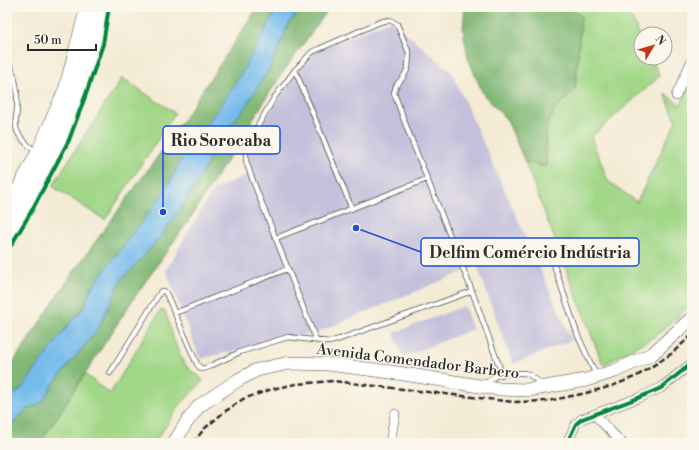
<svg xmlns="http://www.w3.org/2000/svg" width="699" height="450" viewBox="0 0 699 450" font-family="'Libre Bodoni',serif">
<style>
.industrial{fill:#c4c0db}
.green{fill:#a2d788;stroke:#66815a}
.forest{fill:#81b874;stroke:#567250}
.water{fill:#75bbec;stroke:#50738c}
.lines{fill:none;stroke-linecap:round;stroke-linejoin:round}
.lane-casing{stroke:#494844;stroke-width:6}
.street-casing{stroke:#494844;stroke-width:10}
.secondary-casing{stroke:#494844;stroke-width:14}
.highway-casing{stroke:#494844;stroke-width:18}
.lane{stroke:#fff;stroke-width:4.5}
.street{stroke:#fff;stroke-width:9}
.secondary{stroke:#fff;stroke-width:13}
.highway{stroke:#fff;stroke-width:17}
.rail{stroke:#2b2b2b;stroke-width:2.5;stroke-dasharray:6 3;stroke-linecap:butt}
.cycleway-casing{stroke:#fbf7ec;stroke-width:6}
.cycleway{stroke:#00873e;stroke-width:4}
.labels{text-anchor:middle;stroke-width:3;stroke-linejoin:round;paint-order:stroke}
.street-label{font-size:15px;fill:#2b2b2b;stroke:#fbf7ec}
.leader{fill:none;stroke:#1d4ed8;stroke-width:1.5}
.callout-dot{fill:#1d4ed8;stroke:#fbf7ec;stroke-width:1.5}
.callout{fill:#fbf7ec;stroke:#1d4ed8;stroke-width:1.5}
.callout-label{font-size:16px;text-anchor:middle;font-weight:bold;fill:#2b2b2b}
</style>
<rect width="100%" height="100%" fill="#fbf7ec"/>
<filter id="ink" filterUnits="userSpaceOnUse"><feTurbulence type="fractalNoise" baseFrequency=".025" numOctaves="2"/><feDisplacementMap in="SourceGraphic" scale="8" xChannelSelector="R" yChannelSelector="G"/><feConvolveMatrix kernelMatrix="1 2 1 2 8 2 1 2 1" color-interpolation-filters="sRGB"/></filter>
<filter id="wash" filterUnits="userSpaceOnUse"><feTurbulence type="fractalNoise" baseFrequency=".012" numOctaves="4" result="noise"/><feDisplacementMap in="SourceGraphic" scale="16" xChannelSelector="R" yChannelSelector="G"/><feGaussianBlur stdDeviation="0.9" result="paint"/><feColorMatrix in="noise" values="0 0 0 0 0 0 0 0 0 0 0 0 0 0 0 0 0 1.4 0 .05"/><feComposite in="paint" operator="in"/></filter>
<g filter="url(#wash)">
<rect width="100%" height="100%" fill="#f4ebd5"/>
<path class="industrial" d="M390,20L451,71L572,340L513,364L477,266L323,330L200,359L166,270L213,190L250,173L246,146L312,52Z
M464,306L473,329L403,357L394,333Z"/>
<path class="green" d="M572,7H626L641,38V58H651L660,76L591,137L608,181L637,202L676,121L665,94L681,105L692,79V304L657,335L603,365L525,162L546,167V132L554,110L575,90L581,16Z
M122,78L175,113L105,220L52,186Z
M160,311H165C171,329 176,354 189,369C194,374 199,374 203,381L181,404L154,443H40L85,374L110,394Z"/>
<path class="forest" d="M258,7H330L281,75L189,220L136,295L40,443H7V372L72,274L169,141Z
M465,7H572L581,16L578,59L575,90L554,110L546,132V167L525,162L507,120L483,94L468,58L463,29Z"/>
<path class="water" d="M278,7H302L289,23L271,66L246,106L222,135L208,163L187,199L164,232L144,256L121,280L98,329L54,383L42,402L26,410L14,422L7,436L8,399L22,388L66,328L85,306L91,288L164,193L180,162L234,86Z"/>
</g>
<g filter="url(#ink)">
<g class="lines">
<defs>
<path id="lane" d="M7,60C16,74 18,90 17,107C17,116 14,123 17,131C21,140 29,146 36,152
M295,70L352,209
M276,238L427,179
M522,254C536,251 541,247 552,259L578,336L596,375
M175,313L287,269
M316,340L253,181L246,161V146L274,98L295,70L312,52L380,22L390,20L397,24L409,53L408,68L404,76L396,86L394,93L408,131L472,291L502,374
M110,373L161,291H164L166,293L197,364L201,369L206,368L240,352L288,337L329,342L340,339L472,291
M485,386C492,374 503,374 515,373C518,373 522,373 525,373C531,375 538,381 542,386"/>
<path id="street" d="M676,96L692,60
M595,415L622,443
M390,443L395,414
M567,443L576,424L582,419L638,398L661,388L692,363"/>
<path id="secondary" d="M174,443L186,423L199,406L238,380L257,370L289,363L328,364L391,372L499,389L528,390L586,380L615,371L652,354L692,318"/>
<path id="highway" d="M7,214L41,150L67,90L89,7
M7,240L53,155L81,89L102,7"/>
</defs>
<use href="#lane" class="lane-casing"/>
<use href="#street" class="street-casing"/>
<use href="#secondary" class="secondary-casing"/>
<use href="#highway" class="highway-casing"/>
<use href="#lane" class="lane"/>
<use href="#street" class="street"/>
<use href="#secondary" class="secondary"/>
<use href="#highway" class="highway"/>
<path class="rail" d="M193,443L204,429L223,413L243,399L272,389L296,384L333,381L514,402L548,401L586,393L612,386L637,376L671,354L692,335"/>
<defs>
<path id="cycleway" d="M7,252L31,212L69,140L86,94L103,44L109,7
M567,443L576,424L582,419L638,398L661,388L692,363"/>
</defs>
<use href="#cycleway" class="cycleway-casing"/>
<use href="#cycleway" class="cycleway"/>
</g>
</g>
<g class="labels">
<g class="street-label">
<text transform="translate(418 361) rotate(7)" y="5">Avenida Comendador Barbero</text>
</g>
</g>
<path class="leader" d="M163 212L163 140M356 228L421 252"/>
<g class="callout-dot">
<circle cx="163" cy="212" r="4"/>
<circle cx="356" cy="228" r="4"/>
</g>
<g class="callout">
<rect x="163" y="126" width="117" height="28" rx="4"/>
<rect x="421" y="238" width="218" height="28" rx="4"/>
</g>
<g class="callout-label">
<text x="221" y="146">Rio Sorocaba</text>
<text x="530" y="258">Delfim Comércio Indústria</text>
</g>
<rect width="699" height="450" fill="none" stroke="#fbf7ec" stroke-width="24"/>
<g transform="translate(653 46) rotate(52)"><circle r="19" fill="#fbf7ec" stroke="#a8a59f"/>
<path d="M0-3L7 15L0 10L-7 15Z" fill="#c8321e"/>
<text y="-6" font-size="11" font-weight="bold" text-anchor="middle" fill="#2b2b2b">N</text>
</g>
<path d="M28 44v6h68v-6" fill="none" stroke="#2b2b2b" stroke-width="2"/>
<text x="34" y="44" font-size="12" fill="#2b2b2b" stroke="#fbf7ec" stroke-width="3" paint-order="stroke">50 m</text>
</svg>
